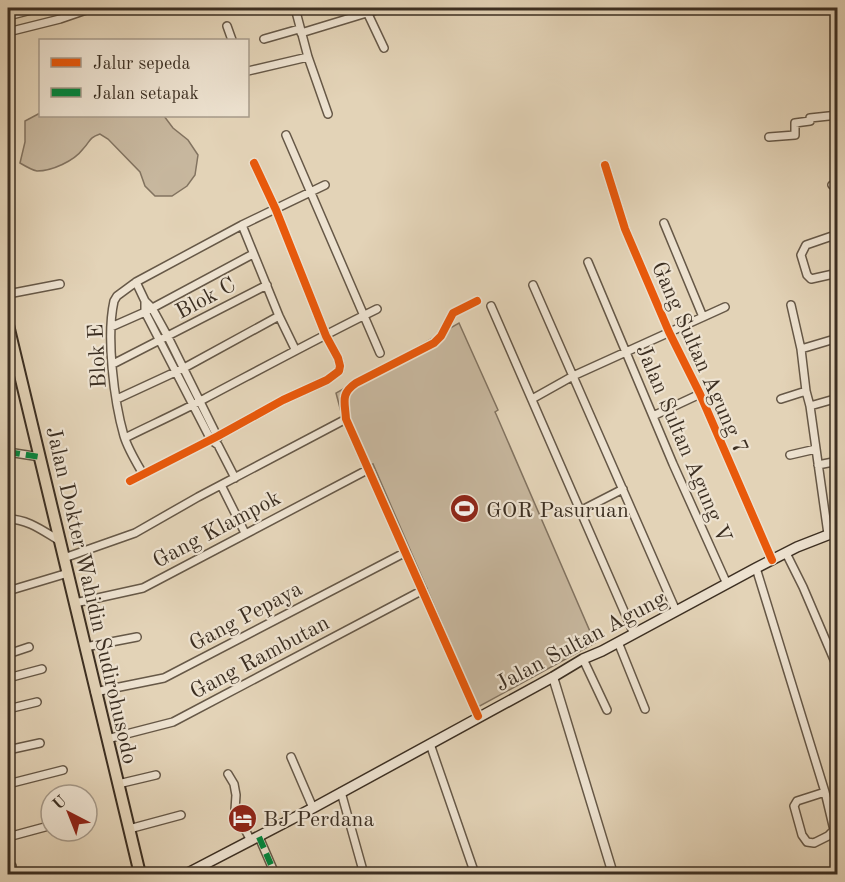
<svg xmlns="http://www.w3.org/2000/svg" width="845" height="882" viewBox="0 0 845 882" font-family="'Old Standard TT',serif">
<style>
.green{fill:#c7b79e;stroke:#827360;stroke-width:1.5}
.lines{fill:none;stroke-linecap:round;stroke-linejoin:round}
.minor-casing{stroke:#665847;stroke-width:10}
.tertiary-casing{stroke:#665847;stroke-width:11}
.secondary-casing{stroke:#3c2f22;stroke-width:12}
.primary-casing{stroke:#3c2f22;stroke-width:14}
.minor{stroke:#ede2d0;stroke-width:7}
.tertiary{stroke:#ede2d0;stroke-width:8}
.secondary{stroke:#ede2d0;stroke-width:9}
.primary{stroke:#e3d3b7;stroke-width:10}
.quiet{stroke:#00873e;stroke-width:6;stroke-dasharray:12 6;stroke-linecap:butt}
.cycleway-casing{stroke:#ede2d0;stroke-width:11}
.cycleway{stroke:#e8590c;stroke-width:8}
.labels{text-anchor:middle;stroke-width:4.5;stroke-linejoin:round;paint-order:stroke}
.street-label{font-size:22px;fill:#3c2f22;stroke:#ede2d0}
.poi-label{font-size:22px;fill:#3c2f22;stroke:#ede2d0;text-anchor:start}
</style>
<rect width="100%" height="100%" fill="#e3d3b7"/>
<filter id="stains"><feTurbulence type="fractalNoise" baseFrequency=".00333" numOctaves="4"/><feColorMatrix values="0 0 0 0 .2 0 0 0 0 .09 0 0 0 0 .02 0 0 0 .5 -.17"/></filter>
<radialGradient id="worn" r=".72"><stop offset=".6" stop-color="#630" stop-opacity="0"/><stop offset="1" stop-color="#630" stop-opacity=".3"/></radialGradient>
<path class="green" d="M40,113V116H164L173,128L188,140L198,155L195,175L187,186L172,196H155L145,186L140,172L108,139L100,134C88,138 91,141 83,149C74,161 52,171 37,171C32,170 25,166 20,163L25,142V121Z
M459,323L498,410L495,412L496,414L595,643L478,707L373,464L363,467L345,427L336,393Z"/>
<g class="lines">
<defs>
<path id="minor" d="M295,8L308,57L328,114
M412,8L423,10L429,8
M367,12L384,48
M8,16L39,8
M227,26L232,40
M8,32L60,19L92,8
M301,33L383,8
M264,39L299,29
M248,71L308,57
M286,135L380,353
M769,137L795,135V123L810,121V118L838,115
M605,165L625,229L669,332L700,394L772,560
M832,185L838,183
M664,223L703,317
M242,225L279,316L295,349
M838,234L806,245L801,255L807,275L811,279L838,273
M588,262L673,464L727,584
M136,282L145,301L152,308L168,337L218,438
M533,285L676,611
M8,294L60,284
M145,301V312L211,440L218,445L235,478
M477,301L453,313L441,336L434,343L356,383C340,394 345,402 346,419L478,716
M791,305L801,349
M491,306L634,634
M111,327L145,312L253,254
M113,364L267,285
M117,399L184,368L279,316
M532,399L573,376L725,307
M781,399L806,391
M810,406L806,391L801,349L838,338
M653,416L700,394
M125,438C151,425 178,413 204,399C261,369 318,338 377,309
M8,452L40,457
M790,455L816,449
M818,465L838,461
M143,474C136,462 128,449 124,436C114,401 106,337 114,301L117,296L136,282L242,225L325,185
M130,481L218,436L283,400L327,380L339,371L340,366L338,358L326,336L276,210L254,163
M221,485L245,533
M580,511L623,489
M8,519C28,519 43,531 60,541
M833,533L838,544
M828,534L810,406L838,398
M786,553L803,587L838,669
M64,558L135,533L198,497L346,419
M756,568L825,792L834,830L828,836L814,843L807,842L802,835L794,806L797,801L825,792
M8,591L68,573
M75,603L143,588L369,469
M618,642L645,709
M85,647L137,637
M8,654L29,647
M583,659L607,710
M8,678L42,669
M95,692L164,678L406,552
M8,709L37,702
M107,739L173,722L423,590
M430,744L475,874
M8,750L40,743
M291,757L313,808
M228,774L234,784L236,795L235,810L251,841
M8,784L63,770
M118,784L156,775
M341,792L362,867L361,871L353,874
M129,829L181,815
M8,837L45,827
M259,837L275,874
M8,867L12,866
M129,874L139,871"/>
<path id="tertiary" d="M553,677L613,874"/>
<path id="secondary" d="M186,874L313,808L553,677L583,659L602,651L756,568L797,547L838,531"/>
<path id="primary" d="M8,325L140,874"/>
</defs>
<use href="#minor" class="minor-casing"/>
<use href="#tertiary" class="tertiary-casing"/>
<use href="#secondary" class="secondary-casing"/>
<use href="#primary" class="primary-casing"/>
<use href="#minor" class="minor"/>
<use href="#tertiary" class="tertiary"/>
<use href="#secondary" class="secondary"/>
<use href="#primary" class="primary"/>
<path class="quiet" d="M832,185L838,183
M8,452L40,457
M259,837L275,874"/>
<defs>
<path id="cycleway" d="M605,165L625,229L669,332L700,394L772,560
M477,301L453,313L441,336L434,343L356,383C340,394 345,402 346,419L478,716
M130,481L218,436L283,400L327,380L339,371L340,366L338,358L326,336L276,210L254,163"/>
</defs>
<use href="#cycleway" class="cycleway-casing"/>
<use href="#cycleway" class="cycleway"/>
</g>
<defs>
<symbol id="stadium-disc" viewBox="-11 -11 22 22"><circle r="9.5" fill="#8f2418" stroke="#ede2d0"/><path d="M0-5a6.5 5 0 1 0 0 10a6.5 5 0 1 0 0-10ZM-3.5-1.8h7v3.6h-7Z" fill="#fff"/></symbol>
<symbol id="hotel-disc" viewBox="-11 -11 22 22"><circle r="9.5" fill="#8f2418" stroke="#ede2d0"/><path d="M-6-4.5h1.5V1H6V5H4.5V3h-9V5H-6ZM-4 0a1.8 1.8 0 1 1 3.6 0ZM.5 0V-2.5h3Q6-2.5 6 0Z" fill="#fff"/></symbol>
</defs>
<g fill-rule="evenodd">
<use href="#stadium-disc" x="448" y="492" width="33" height="33"/>
<use href="#hotel-disc" x="226" y="802" width="33" height="33"/>
</g>
<g class="labels">
<g class="street-label">
<text transform="translate(205 297) rotate(-28)" y="8">Blok C</text>
<text transform="translate(96 356) rotate(-93)" y="8">Blok E</text>
<text transform="translate(701 357) rotate(66)" y="8">Gang Sultan Agung 7</text>
<text transform="translate(685 443) rotate(67)" y="8">Jalan Sultan Agung V</text>
<text transform="translate(216 528) rotate(-28)" y="8">Gang Klampok</text>
<text transform="translate(93 595) rotate(77)" y="8">Jalan Dokter Wahidin Sudirohusodo</text>
<text transform="translate(245 615) rotate(-28)" y="8">Gang Pepaya</text>
<text transform="translate(580 640) rotate(-28)" y="8">Jalan Sultan Agung</text>
<text transform="translate(259 656) rotate(-28)" y="8">Gang Rambutan</text>
</g>
<g class="poi-label">
<text x="486" y="517">GOR Pasuruan</text>
<text x="263" y="826">BJ Perdana</text>
</g>
</g>
<rect width="845" height="882" fill="none" stroke="#e3d3b7" stroke-width="30"/>
<rect x="9" y="9" width="827" height="864" fill="none" stroke="#3c2f22" stroke-width="3"/>
<rect x="15" y="15" width="815" height="852" fill="none" stroke="#3c2f22" stroke-width="1.5"/>
<rect x="39" y="39" width="210" height="78" fill="#ede2d0" stroke="#a69a8a" stroke-width="1.5"/>
<rect x="51" y="58" width="30" height="9" fill="#e8590c" stroke="#a69a8a" stroke-width="1.5"/>
<text x="93" y="69" font-size="18" fill="#3c2f22">Jalur sepeda</text>
<rect x="51" y="88" width="30" height="9" fill="#00873e" stroke="#a69a8a" stroke-width="1.5"/>
<text x="93" y="99" font-size="18" fill="#3c2f22">Jalan setapak</text>
<g transform="translate(69 813) rotate(318)"><circle r="28" fill="#ede2d0" stroke="#a69a8a" stroke-width="1.5"/>
<path d="M0-4.5L10 22L0 15L-10 22Z" fill="#8f2418"/>
<text y="-9" font-size="16" font-weight="bold" text-anchor="middle" fill="#3c2f22">U</text>
</g>
<rect width="100%" height="100%" filter="url(#stains)"/>
<rect width="100%" height="100%" fill="url(#worn)"/>
</svg>
